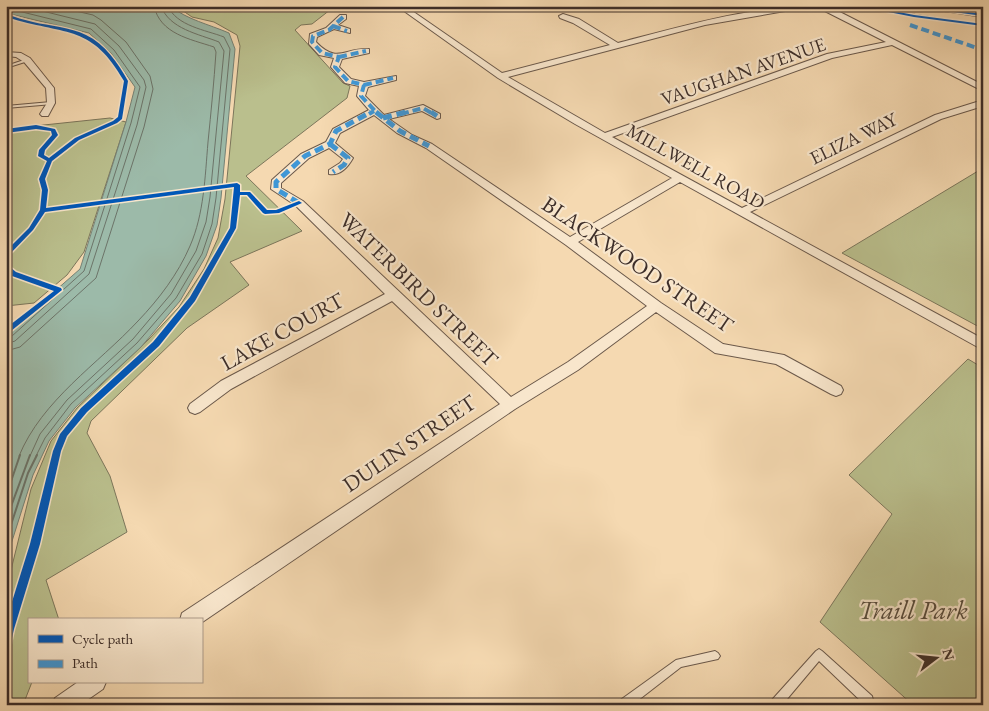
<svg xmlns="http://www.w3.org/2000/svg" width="989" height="711" viewBox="0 0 989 711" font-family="'EB Garamond',serif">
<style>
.green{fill:#babf8d;stroke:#7c765b}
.water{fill:#9cbaa9;stroke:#768276}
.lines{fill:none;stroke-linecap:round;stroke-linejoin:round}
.shore-far1{stroke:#6c7469;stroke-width:1}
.shore{stroke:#6c7469;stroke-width:2}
.service-casing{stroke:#6b594b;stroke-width:2}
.minor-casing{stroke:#6b594b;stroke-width:2}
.primary-casing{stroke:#3d2e29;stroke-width:3}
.service{fill:#f8e6cc;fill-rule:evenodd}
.minor{fill:#f8e6cc;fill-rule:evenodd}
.primary{fill:#f5d9b1;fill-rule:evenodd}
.quiet-far1{stroke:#3f97d6;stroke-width:4;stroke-dasharray:8 4;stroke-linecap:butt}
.quiet{stroke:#3f97d6;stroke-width:5;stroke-dasharray:9 5;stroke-linecap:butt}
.cycleway-casing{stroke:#f8e6cc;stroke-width:3}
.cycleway{fill:#0057b8;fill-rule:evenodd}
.labels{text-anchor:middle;stroke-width:4.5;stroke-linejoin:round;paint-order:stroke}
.far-street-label{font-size:19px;fill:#3d2e29;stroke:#f8e6cc}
.street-label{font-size:22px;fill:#3d2e29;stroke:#f8e6cc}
.near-park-label{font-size:26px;font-style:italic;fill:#564b3d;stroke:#f8e6cc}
</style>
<rect width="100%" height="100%" fill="#f5d9b1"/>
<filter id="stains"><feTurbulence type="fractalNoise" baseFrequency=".004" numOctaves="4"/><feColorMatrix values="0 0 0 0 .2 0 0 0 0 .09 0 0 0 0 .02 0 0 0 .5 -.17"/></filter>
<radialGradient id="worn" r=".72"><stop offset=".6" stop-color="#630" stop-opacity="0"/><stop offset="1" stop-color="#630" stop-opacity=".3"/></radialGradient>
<path class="green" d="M176,6H335L312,24L301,25L295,30L343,83L350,86L347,98L246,176L302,231L230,262L249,285L187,328L91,421L87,433L110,476L127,532L46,580L59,620H29V682H32L23,705H6V599L12,566L31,489L51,441L77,408L149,339L179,307L204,269L218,238L225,199L240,46L237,35L214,22L192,17Z
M110,118L126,122L84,252L67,275L34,303L6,306V129Z
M983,168V329L842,253Z
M968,359L983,368V705H913L820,622L892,514L849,475Z"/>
<path class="water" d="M6,6H170C188,20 208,24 229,33L235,49L221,198L217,225L206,256L180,301L141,347L75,408L49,441L33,475L6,560V334L80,269L126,122L135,87L111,53L89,33L6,13Z"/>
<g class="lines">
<path class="shore-far1" d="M6,8L91,29L114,50L140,87L131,123L84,271L12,336L6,338
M6,344L15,341L89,274L137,125L146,87L144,80L119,46L95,24L22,6
M6,351L20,347L96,278L144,127L153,89L150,76L126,42L101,20L93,15L54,6
M19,456C42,400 98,364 138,321C159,299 178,274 190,246C204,214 205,177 208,142C211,112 214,82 216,52L214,47C190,39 160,34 154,6
M30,456L40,434L67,400L133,339L171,294L196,251L206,222L210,197L224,51L219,42C199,34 169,29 161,6
M36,456L45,438L71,404L137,343L176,298L202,254L212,224L216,198L230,49L224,37C206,30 176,26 168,6"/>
<path class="shore" d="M6,496L20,455
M6,520L30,455
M6,540L28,473L37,455"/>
<defs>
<path id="service" d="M27,59L29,60L28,61L6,68V66Z
M51,102L53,103V104L6,108V106Z
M819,649L822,651L872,696L873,700L872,704L869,705L864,704L819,661L782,705H770L771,701L816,651Z
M715,651L718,653L720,656L718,659L681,667L632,705H618L619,701L676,660Z"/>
<path id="minor" d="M397,6H405L502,73L610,45L573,23L560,18L559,16L563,14L579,19L618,43C679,27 751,6 814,6L705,25L508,77L605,133L827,54L886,42L815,6H828L983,85V91L892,45L832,58L612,137L742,208L935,115L983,100V106L941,119L750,212L983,339V350L680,182L578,242L661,303L723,344L784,355L841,386L843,390L841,394L836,396L831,394L776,364L715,353L656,312L578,370L515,409L201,623V620H180L182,613L500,404L392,301L231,389L200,412L195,414L190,412L188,408L190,404L221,381L385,294L295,205L271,189L272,180L301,154L326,142L333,129L369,110L357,96L359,86L345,83L331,67L334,58L319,55L309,44L310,34L326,28L340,15H346V19L338,25L350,29V33L334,29L317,37L316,42C338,65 345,47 369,49V53L342,59L339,67L351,79L364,82L396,76V80L368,87L365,96L384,115L423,105L440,114V118L437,119L422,111L389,119L412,135L432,144L570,237L672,178L575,124L498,78ZM374,115L397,133L426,148L566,245L647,306L568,362L511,397L303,201L281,188V183L309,158L329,148L343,159L340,163L329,170V174C340,176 348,167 353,158L335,143L340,133Z
M6,52L21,53L30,58L54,88L55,103L48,116H42L40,114L47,103L46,88L24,62L16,57L6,56Z
M78,682H106L103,689L80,705H52L55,698Z"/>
<path id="primary" d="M877,6H906L983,18V24L882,9Z"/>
</defs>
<use href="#service" class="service-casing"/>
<use href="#minor" class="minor-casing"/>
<use href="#primary" class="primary-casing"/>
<use href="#service" class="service"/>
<use href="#minor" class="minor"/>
<use href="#primary" class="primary"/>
<path class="quiet-far1" d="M343,17L329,30L313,36L312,42L322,53L339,57L335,67L348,81L364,85L361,96L378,114
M910,25L983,50
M333,26L347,31
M339,57L366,51
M364,85L393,78
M369,114L374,111
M401,114L423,108L433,114"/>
<path class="quiet" d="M376,112L400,131L429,146
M431,112L437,116
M383,118L406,112
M330,144L348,158L344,165L333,172
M299,203L276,189V182L305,156L330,144L336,131L371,112"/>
<defs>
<path id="cycleway" d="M858,6H868L914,15L983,24V26L914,17Z
M910,6H923L983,14V16Z
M6,14C15,17 24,20 33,22C50,26 70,27 86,35C105,44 118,63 128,81L122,119L117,123L79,140L52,161L45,179L48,190L46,208L237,183L240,185V192H250L267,210H276L299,201L302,203L279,213L265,214L263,213L247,195H240L236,228L195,301L159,346L87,412L67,436L61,451L40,544L14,629L10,647L6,648V621L30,544L53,451L60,434L81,408L153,342L190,297L230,228L234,187L45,212L33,230L8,256L6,257V251L29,228L40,210L42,190L39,179L47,161L38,156L39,150L52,135L51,131L36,129L6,133V129L36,125L55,129L58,135L45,150L44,155L49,158L75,138L113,121L118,117L124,81C92,25 67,35 13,19L6,16Z
M6,258L9,260L11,268L16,272L61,288L62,290L6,335V328L54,291L12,276L6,271Z"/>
</defs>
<use href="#cycleway" class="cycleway-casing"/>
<use href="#cycleway" class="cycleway"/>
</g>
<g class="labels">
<g class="far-street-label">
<text transform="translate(743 71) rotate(-19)" y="7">VAUGHAN AVENUE</text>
<text transform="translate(853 138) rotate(-26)" y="7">ELIZA WAY</text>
<text transform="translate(696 166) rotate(29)" y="7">MILLWELL ROAD</text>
</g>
<g class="street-label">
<text transform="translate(638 264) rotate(34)" y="8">BLACKWOOD STREET</text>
<text transform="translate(419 289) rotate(44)" y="8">WATERBIRD STREET</text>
<text transform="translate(282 331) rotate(-29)" y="8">LAKE COURT</text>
<text transform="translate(409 443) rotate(-34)" y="8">DULIN STREET</text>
</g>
<g class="near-park-label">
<text x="913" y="619">Traill Park</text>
</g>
</g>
<rect width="989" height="711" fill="none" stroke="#f5d9b1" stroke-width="25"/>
<rect x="8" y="8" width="974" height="696" fill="none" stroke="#3d2e29" stroke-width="2.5"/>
<rect x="12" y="12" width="964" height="686" fill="none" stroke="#3d2e29"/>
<rect x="28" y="618" width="175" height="65" fill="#f8e6cc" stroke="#ad9c8b"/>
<rect x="38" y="635" width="25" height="8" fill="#0057b8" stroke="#ad9c8b"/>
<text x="72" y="644" font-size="15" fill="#3d2e29">Cycle path</text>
<rect x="38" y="660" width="25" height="8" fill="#3f97d6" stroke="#ad9c8b"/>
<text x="72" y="668" font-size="15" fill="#3d2e29">Path</text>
<g transform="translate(936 658) rotate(74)" stroke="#f8e6cc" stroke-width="4" paint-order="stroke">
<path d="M0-4L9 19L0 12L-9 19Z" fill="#3d2e29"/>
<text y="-8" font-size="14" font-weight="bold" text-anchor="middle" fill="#3d2e29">N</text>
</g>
<rect width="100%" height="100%" filter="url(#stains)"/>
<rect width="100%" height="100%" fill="url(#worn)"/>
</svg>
